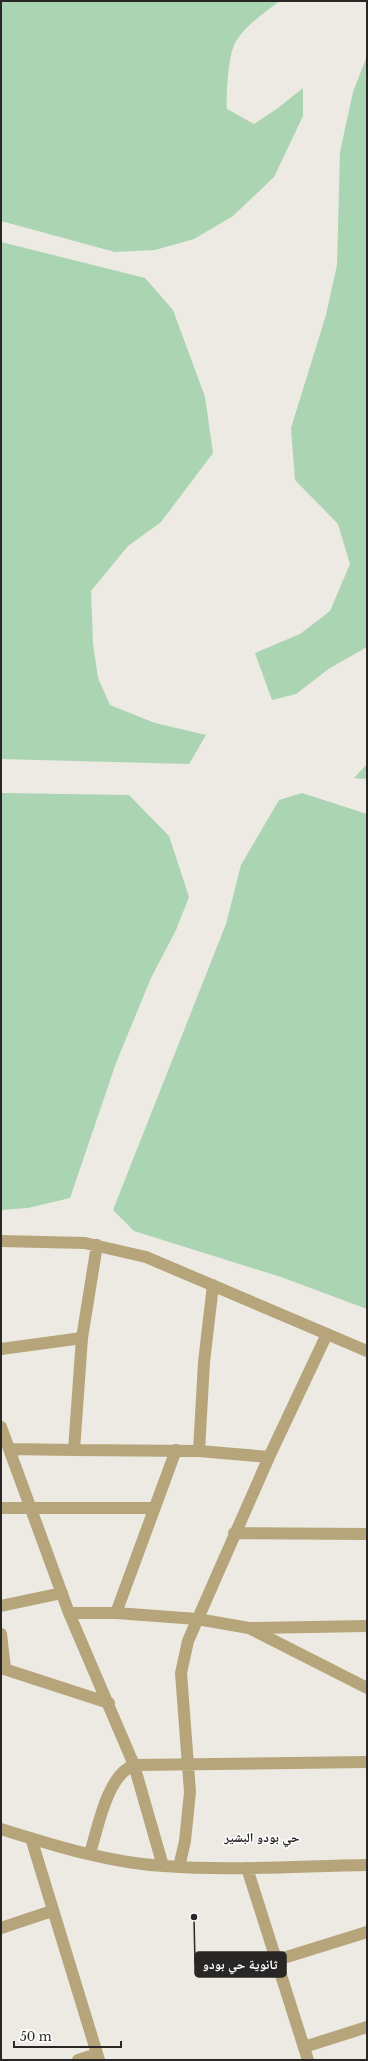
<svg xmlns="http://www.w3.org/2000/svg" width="368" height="2061" viewBox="0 0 368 2061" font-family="'Libre Baskerville','Noto Naskh Arabic',serif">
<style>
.green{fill:#aad4b2}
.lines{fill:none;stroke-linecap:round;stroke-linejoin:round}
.minor{stroke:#b6a57a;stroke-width:12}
.labels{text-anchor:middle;stroke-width:3;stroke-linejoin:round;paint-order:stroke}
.neighbourhood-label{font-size:13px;font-weight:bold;fill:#282725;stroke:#fff}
.leader{fill:none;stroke:#282725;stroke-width:1.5}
.callout-dot{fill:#282725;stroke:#fff;stroke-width:1.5}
.callout{fill:#282725;stroke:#282725;stroke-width:1.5}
.callout-label{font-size:13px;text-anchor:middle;font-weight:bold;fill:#fff}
</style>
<rect width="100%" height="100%" fill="#eceae3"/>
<path class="green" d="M1,1H280C265,12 246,25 236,41C228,54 226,94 227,109L254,124L278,108L303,88V116L274,177L233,216L194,239L155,250L115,252L1,221Z
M367,56V647L330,668L296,694L272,700L255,653L300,634L330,611L350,564L338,524L295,480L291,428L326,315L337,265L340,152L353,92Z
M1,242L145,278L173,310L205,397L213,453L161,522L128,546L91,591L93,644L98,678L110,705L155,723L206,735L189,764L1,759Z
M367,764V778L364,779L354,778Z
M1,793L129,795L169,836L189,897L176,930L151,978L116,1063L70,1198L28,1208L1,1210Z
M302,793L367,814V1309L281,1277L134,1231L113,1210L226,924L241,865L279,800Z"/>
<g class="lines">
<path class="minor" d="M1,1241L85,1243L146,1257L367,1351
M97,1245L82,1338L74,1450L199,1451L269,1457L327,1334
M1,1349L82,1338
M1,1427L69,1613L134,1765L163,1866
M9,1449L74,1450
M199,1451L204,1362L213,1285
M1,1508H154
M234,1533L367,1534
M1,1606L62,1593
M69,1613H116L176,1450
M116,1613L197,1619L249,1628L367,1688
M249,1628L367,1626
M1,1634L5,1669
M1,1668L109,1703
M1,1829C53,1845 109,1863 164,1866C231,1871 300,1866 367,1865
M31,1838L99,2060
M90,1853C98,1828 107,1775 134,1765L367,1762
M179,1867L185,1841L190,1792L181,1673L188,1641L269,1457
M247,1868L308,2060
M1,1928L52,1911
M277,1960L367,1932
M304,2047L367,2027
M78,2060L97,2054"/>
</g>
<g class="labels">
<g class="neighbourhood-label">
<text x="262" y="1842">حي بودو البشير</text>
</g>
</g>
<path class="leader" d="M194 1917L195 1964"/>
<circle class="callout-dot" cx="194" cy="1917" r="4"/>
<rect class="callout" x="195" y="1952" width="91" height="25" rx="4"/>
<g class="callout-label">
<text x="240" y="1969">ثانوية حي بودو</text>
</g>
<rect width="368" height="2061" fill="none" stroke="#282725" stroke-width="4"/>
<path d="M14 2041v6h107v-6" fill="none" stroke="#282725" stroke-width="2"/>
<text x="20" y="2041" font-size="12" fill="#282725" stroke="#ffffff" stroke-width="3" paint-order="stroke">50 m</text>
</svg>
